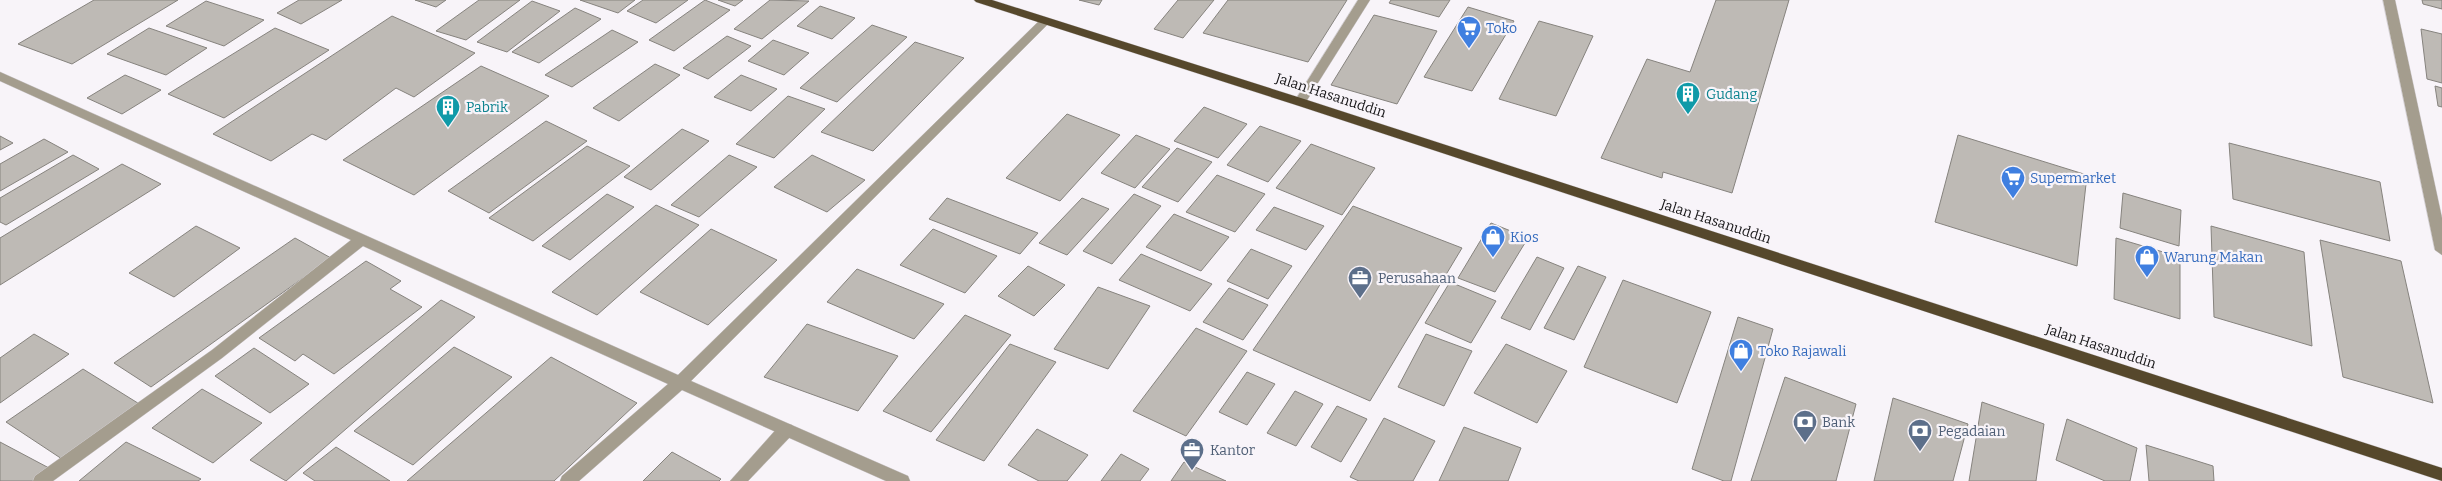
<svg xmlns="http://www.w3.org/2000/svg" width="2442" height="481" viewBox="0 0 2442 481" font-family="Bitter,serif">
<style>
.building{fill:#bebab5;stroke:#86837e}
.lines{fill:none;stroke-linecap:round;stroke-linejoin:round}
.service-casing{stroke:#d4d0d5;stroke-width:1}
.minor-casing{stroke:#d4d0d5;stroke-width:1}
.trunk-casing{stroke:#d4d0d5;stroke-width:1}
.service{fill:#a49d8e;fill-rule:evenodd}
.minor{fill:#a49d8e;fill-rule:evenodd}
.trunk{fill:#56482c;fill-rule:evenodd}
.labels{text-anchor:middle;stroke-width:4.5;stroke-linejoin:round;paint-order:stroke}
.shop-label{font-size:14px;fill:#366cbe;stroke:#f8f4f9;text-anchor:start}
.culture-label{font-size:14px;fill:#0d838f;stroke:#f8f4f9;text-anchor:start}
.street-label{font-size:14px;fill:#151416;stroke:#f8f4f9}
.service-label{font-size:14px;fill:#4e5e75;stroke:#f8f4f9;text-anchor:start}
</style>
<rect width="100%" height="100%" fill="#f8f4f9"/>
<path class="building" d="M94,0H178L72,64L18,44Z
M299,0H342L301,24L277,13Z
M415,0H446L436,7Z
M479,0H520L466,40L436,31Z
M580,0H635L618,13Z
M643,0H688L656,23L627,11Z
M705,0L730,10L674,51L649,40Z
M718,0H743L735,6Z
M770,0L809,1L762,39L734,29Z
M1079,0H1102L1099,5Z
M1178,0H1214L1183,38L1154,29Z
M1228,0H1347L1308,62L1203,33Z
M1391,0H1450L1439,17L1389,3Z
M1716,0H1789L1732,193L1663,172L1662,178L1601,158L1647,59L1690,72Z
M2422,0H2442V9L2423,4Z
M206,1L264,20L224,46L166,26Z
M532,1L560,11L507,52L477,42Z
M820,6L855,18L832,39L797,26Z
M1468,7L1514,21L1472,91L1424,77Z
M575,8L601,19L539,63L512,52Z
M1374,15L1437,31L1397,104L1331,85Z
M392,16L475,53L414,97L396,88L326,140L312,134L271,161L213,134Z
M1539,21L1593,36L1556,116L1499,99Z
M872,25L907,37L837,102L800,88Z
M149,28L207,48L166,75L107,54Z
M275,28L329,50L224,118L168,94Z
M2421,29L2442,34V83L2427,79Z
M612,30L638,42L572,87L545,75Z
M727,36L751,46L708,79L683,68Z
M773,40L809,53L784,75L748,61Z
M915,42L964,58L873,151L821,132Z
M655,64L680,75L619,121L593,108Z
M481,66L549,96L414,195L343,160Z
M125,75L161,90L122,114L87,98Z
M741,75L777,89L751,111L714,97Z
M2435,86L2442,88V107L2438,106Z
M788,96L825,109L774,158L736,144Z
M1204,107L1247,124L1218,158L1174,141Z
M1067,114L1120,135L1060,201L1006,178Z
M546,121L587,141L489,213L448,191Z
M1260,126L1301,141L1268,182L1227,165Z
M682,129L709,141L651,190L624,177Z
M1136,135L1170,149L1135,188L1101,173Z
M1958,135L2087,175L2077,266L1935,222Z
M0,136L13,143L0,150Z
M44,139L68,152L0,191V164Z
M2229,143L2380,182L2390,241L2233,199Z
M1311,144L1375,168L1342,215L1276,188Z
M587,146L630,166L533,241L489,218Z
M1177,148L1212,162L1178,202L1142,187Z
M73,155L99,169L6,225L0,222V198Z
M729,155L757,167L699,217L671,205Z
M812,155L865,180L827,212L774,187Z
M122,164L161,184L0,285V238Z
M1217,175L1265,194L1235,232L1186,212Z
M2123,193L2181,210L2179,246L2120,228Z
M607,194L634,207L570,260L542,246Z
M1134,194L1161,206L1112,264L1083,251Z
M947,198L1038,233L1020,254L929,219Z
M1082,198L1109,209L1067,255L1039,243Z
M656,205L699,225L597,315L552,292Z
M1353,206L1462,248L1370,401L1253,350Z
M1274,207L1324,226L1306,250L1256,230Z
M1174,214L1229,237L1201,271L1146,247Z
M1491,223L1528,238L1495,292L1458,278Z
M196,226L240,248L174,297L129,273Z
M2211,226L2304,252L2312,346L2214,317Z
M711,229L777,260L708,325L640,292Z
M933,229L997,256L965,293L900,265Z
M295,238L331,258L151,387L114,363Z
M2116,238L2180,257V319L2114,299Z
M2320,240L2401,261L2433,403L2343,377Z
M1251,249L1292,266L1268,299L1227,281Z
M1141,254L1212,284L1190,311L1119,280Z
M1537,257L1564,268L1530,330L1501,318Z
M366,261L401,281L390,289L422,307L334,374L303,354L295,361L259,338Z
M1028,266L1065,285L1034,316L998,296Z
M1578,266L1606,277L1574,340L1544,328Z
M857,269L944,304L914,339L827,302Z
M1623,280L1711,312L1677,403L1584,367Z
M1450,282L1496,301L1471,343L1425,323Z
M1098,287L1150,306L1108,369L1054,349Z
M1229,288L1268,305L1243,340L1203,322Z
M441,300L475,317L286,481L250,460Z
M965,315L1011,335L931,432L883,411Z
M1738,317L1773,329L1731,481H1724L1692,469Z
M807,324L898,356L858,411L764,377Z
M1196,328L1247,351L1186,436L1133,411Z
M34,334L69,354L0,403V358Z
M1426,334L1472,351L1444,406L1398,387Z
M1010,344L1056,362L984,461L936,440Z
M1506,344L1567,371L1537,423L1474,393Z
M454,347L512,377L413,465L354,431Z
M254,348L309,384L270,413L215,376Z
M551,357L637,403L554,481H407Z
M83,369L141,405L65,461L6,422Z
M1247,372L1275,384L1247,425L1219,412Z
M1785,377L1856,404L1836,481H1751Z
M202,389L262,423L213,463L152,428Z
M1295,391L1323,404L1296,446L1267,433Z
M1893,398L1968,424L1953,481H1874Z
M1982,402L2044,424L2036,481H1969Z
M1337,406L1367,419L1341,462L1311,447Z
M1384,418L1435,441L1413,481H1359L1350,477Z
M2067,419L2137,448L2130,481H2105L2056,460Z
M1464,427L1521,448L1508,481H1439Z
M1037,429L1088,455L1067,481H1039L1008,465Z
M0,442L49,468L33,481H0Z
M126,442L201,479L198,481H79Z
M2146,445L2213,466L2214,481H2149Z
M336,447L390,481H315L303,473Z
M672,452L721,479L719,481H643Z
M1121,454L1149,469L1140,481H1101Z
M1184,462L1226,481H1171Z"/>
<g class="lines">
<defs>
<path id="service" d="M786,424L792,425L794,430L792,435L748,481H730L780,425Z"/>
<path id="minor" d="M1358,0H1370L1304,105H1296L1294,102Z
M2383,0H2395L2442,218V255L2435,250Z
M1045,17L1051,21L691,381L908,476L910,481H886L682,390L579,481H560L562,476L668,384L363,246L222,358L53,481H33L35,476L212,350L351,240L0,81V72L678,375L1041,19Z"/>
<path id="trunk" d="M974,0H992L1304,99L2442,468V481L1296,105L976,2Z"/>
</defs>
<use href="#service" class="service-casing"/>
<use href="#minor" class="minor-casing"/>
<use href="#trunk" class="trunk-casing"/>
<use href="#service" class="service"/>
<use href="#minor" class="minor"/>
<use href="#trunk" class="trunk"/>
</g>
<defs>
<symbol id="supermarket-pin" viewBox="-11 -11 22 30"><path d="M0 17L-7.5 6A9.5 9.5 0 1 1 7.5 6Z" fill="#3f7fe0" stroke="#f8f4f9"/><path d="M-6-5.5h2.5l.6 2H6L4.5 2H-2.5L-4.4-4H-6ZM-1.5 3.2a1.3 1.3 0 1 0 .1 0ZM3 3.2a1.3 1.3 0 1 0 .1 0Z" fill="#fff"/></symbol>
<symbol id="building-pin" viewBox="-11 -11 22 30"><path d="M0 17L-7.5 6A9.5 9.5 0 1 1 7.5 6Z" fill="#0f9aa8" stroke="#f8f4f9"/><path d="M-4-6H4V6H1V3H-1V6H-4ZM-2.5-4.3h1.7v1.8h-1.7ZM.8-4.3h1.7v1.8H.8ZM-2.5-1h1.7V.8h-1.7ZM.8-1h1.7V.8H.8Z" fill="#fff"/></symbol>
<symbol id="shop-pin" viewBox="-11 -11 22 30"><path d="M0 17L-7.5 6A9.5 9.5 0 1 1 7.5 6Z" fill="#3f7fe0" stroke="#f8f4f9"/><path d="M-5-2.5h2.3a2.7 3.5 0 0 1 5.4 0H5L5.5 6h-11ZM-1.5-2.5h3a1.5 2.3 0 0 0-3 0Z" fill="#fff"/></symbol>
<symbol id="office-pin" viewBox="-11 -11 22 30"><path d="M0 17L-7.5 6A9.5 9.5 0 1 1 7.5 6Z" fill="#5c6f8a" stroke="#f8f4f9"/><path d="M-6-3h4V-5.5h4V-3h4V5H-6ZM-1-4.5V-3h2v-1.5ZM-6 0V1H6V0Z" fill="#fff"/></symbol>
<symbol id="bank-pin" viewBox="-11 -11 22 30"><path d="M0 17L-7.5 6A9.5 9.5 0 1 1 7.5 6Z" fill="#5c6f8a" stroke="#f8f4f9"/><path d="M-6-4H6V4H-6ZM0-2.3a2.3 2.3 0 1 0 0 4.6a2.3 2.3 0 1 0 0-4.6Z" fill="#fff"/></symbol>
</defs>
<g fill-rule="evenodd">
<use href="#supermarket-pin" x="1455" y="14" width="28" height="38"/>
<use href="#building-pin" x="1674" y="80" width="28" height="38"/>
<use href="#building-pin" x="434" y="93" width="28" height="38"/>
<use href="#supermarket-pin" x="1999" y="164" width="28" height="38"/>
<use href="#shop-pin" x="1479" y="223" width="28" height="38"/>
<use href="#shop-pin" x="2133" y="243" width="28" height="38"/>
<use href="#office-pin" x="1346" y="264" width="28" height="38"/>
<use href="#shop-pin" x="1727" y="337" width="28" height="38"/>
<use href="#bank-pin" x="1791" y="408" width="28" height="38"/>
<use href="#bank-pin" x="1906" y="417" width="28" height="38"/>
<use href="#office-pin" x="1178" y="436" width="28" height="38"/>
</g>
<g class="labels">
<g class="shop-label">
<text x="1486" y="33">Toko</text>
<text x="2030" y="183">Supermarket</text>
<text x="1510" y="242">Kios</text>
<text x="2164" y="262">Warung Makan</text>
<text x="1758" y="356">Toko Rajawali</text>
</g>
<g class="culture-label">
<text x="1706" y="99">Gudang</text>
<text x="466" y="112">Pabrik</text>
</g>
<g class="street-label">
<text transform="translate(1331 95) rotate(18)" y="5">Jalan Hasanuddin</text>
<text transform="translate(1716 221) rotate(18)" y="5">Jalan Hasanuddin</text>
<text transform="translate(2101 346) rotate(18)" y="5">Jalan Hasanuddin</text>
</g>
<g class="service-label">
<text x="1378" y="283">Perusahaan</text>
<text x="1822" y="427">Bank</text>
<text x="1938" y="436">Pegadaian</text>
<text x="1210" y="455">Kantor</text>
</g>
</g>
</svg>
